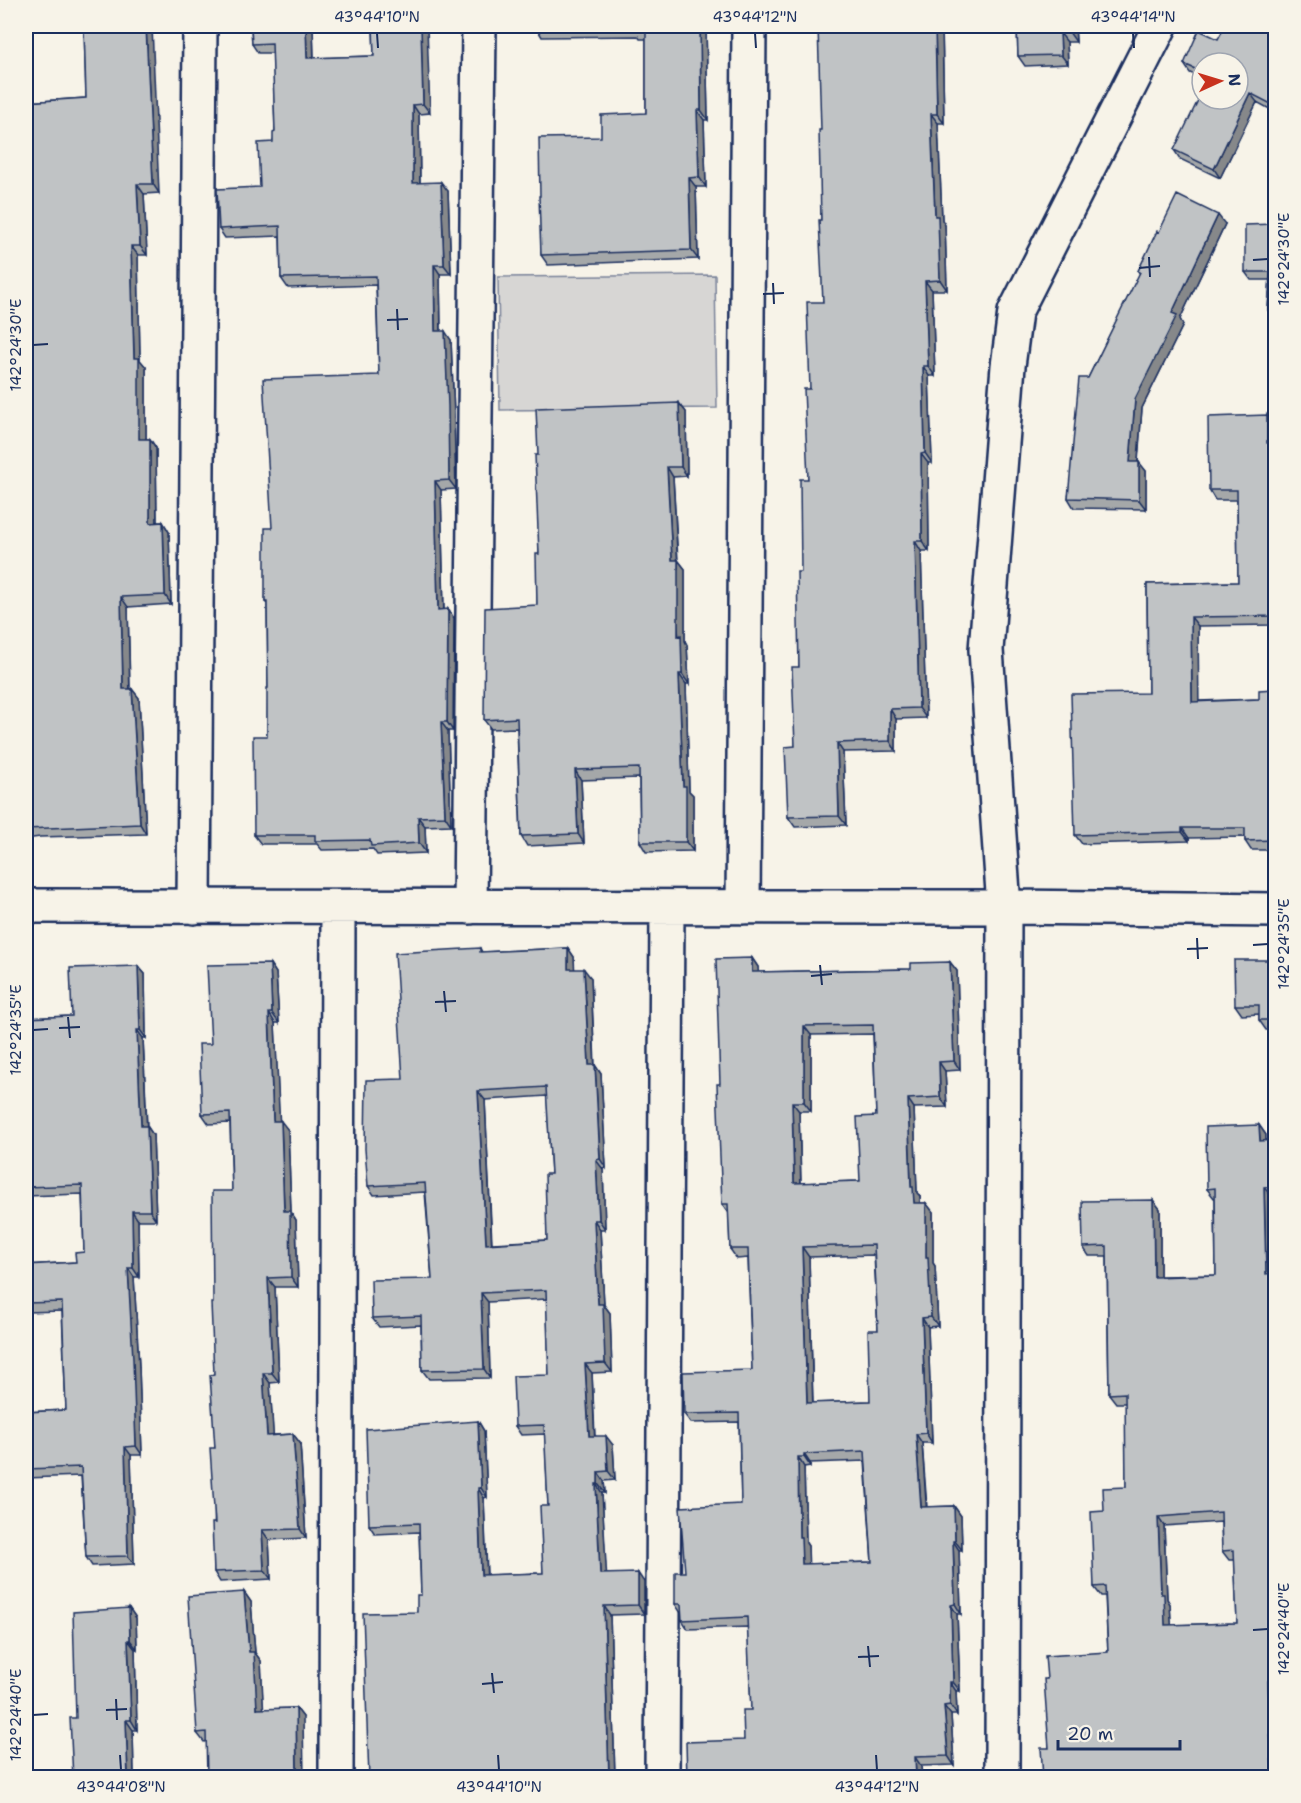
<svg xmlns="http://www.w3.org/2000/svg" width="1301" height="1803" viewBox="0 0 1301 1803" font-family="'Shantell Sans',sans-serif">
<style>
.green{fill:#d7d6d4;stroke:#798299;stroke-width:1.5}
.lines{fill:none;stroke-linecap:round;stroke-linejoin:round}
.street-casing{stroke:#1b2f5e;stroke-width:38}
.street{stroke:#f7f3e8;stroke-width:33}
.wall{fill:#a5a8a9;stroke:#1b2f5e;stroke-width:1.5;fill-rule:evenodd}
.shaded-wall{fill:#86888a;stroke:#1b2f5e;stroke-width:1.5}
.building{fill:#c0c3c5;stroke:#1b2f5e;stroke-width:1.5;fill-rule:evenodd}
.ticks{fill:none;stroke:#1b2f5e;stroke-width:2}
.neatline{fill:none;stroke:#1b2f5e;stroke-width:2}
.ticks-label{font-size:15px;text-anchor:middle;fill:#1b2f5e}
</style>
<rect width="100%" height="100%" fill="#f7f3e8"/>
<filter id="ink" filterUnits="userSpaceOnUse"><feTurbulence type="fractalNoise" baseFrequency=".0167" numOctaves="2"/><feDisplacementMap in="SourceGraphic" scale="12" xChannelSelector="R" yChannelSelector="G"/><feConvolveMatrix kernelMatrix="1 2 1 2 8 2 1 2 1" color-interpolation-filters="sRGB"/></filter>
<g filter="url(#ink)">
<path class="green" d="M715,275L717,408L500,410L498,277Z"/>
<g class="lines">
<defs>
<path id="street" d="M26,906L1004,907L1276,910
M194,907L200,26
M470,907L479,26
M743,907L749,26
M336,1778L338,907
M662,1778L667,908
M1002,1778L1004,907L986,650L1008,366L1015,312L1160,26"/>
</defs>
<use href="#street" class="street-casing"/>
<use href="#street" class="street"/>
</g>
<path class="wall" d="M84,26L159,193L144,194L147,255H138L140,360L146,367V439H150L156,448L157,522H163L169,532L171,604L128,607L130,689H132L139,698L146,834L40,837L26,839V102L86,98Z
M251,26H313L314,58L374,56L373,26L430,113L419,114L420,183L448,191L451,274H440L441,331L451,340L454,416L456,489L441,490L444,609L454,618L453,731H448L451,825L425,826L426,853L377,855L373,849L322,850L317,844H261L254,835L267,736L268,688L267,604L265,602L272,528L379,375L376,285L288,288L281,278L280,236L225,238L219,229L260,187L273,142L275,132L273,53H258L252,44Z
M536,26H705L706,28L708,120H704L706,187H696L698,259L548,265L541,255L540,196L601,137L646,113V39H640L638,36L542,37L536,27Z
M942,26L944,123H938L942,220L945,225L947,290H932L935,376H929L932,463H928L929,551H921L926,718L896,719V751L843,752L846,825L795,827L788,817L795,746L799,667L801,572L808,479L810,389L823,302L821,220V130Z
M1017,26H1075L1076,42H1067L1068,64L1025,66L1018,56Z
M1275,26V112L1257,102L1220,178L1180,159L1174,150L1238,99L1202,63V78L1190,73L1184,64L1218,39Z
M1225,224L1180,319L1183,325L1142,408L1138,462L1146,471V509L1074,508L1068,498L1088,378L1140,274L1138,271L1159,232Z
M1275,224V319L1273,318L1268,310L1270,280H1251L1245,272Z
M679,403L686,412L687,476L673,477L678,560L685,569V641L687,645L689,684H686L689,791L693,795V851L646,852L640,842L639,778L581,780L584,843L527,846L521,836L517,728L491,729L484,720L537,605L539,554L538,455Z
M1273,425L1274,443H1275V625L1198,626V701L1259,699L1275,689V850H1251L1245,841V837L1189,838V841L1082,844L1075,835L1148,693L1147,584L1238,582L1237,500H1215L1209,490Z
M480,948L482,952L568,948L574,957V969L591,978L595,1065L601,1074L606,1168L603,1169L605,1229H600L604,1305L610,1313L612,1372L592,1373L595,1436L613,1445L615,1480L604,1481L605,1493H602L606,1574L644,1582V1614L610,1615L615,1778H369L417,1612L421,1595L419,1532L375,1534L369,1525L478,1421L484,1431L487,1497L484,1498L487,1575L543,1573L548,1506L545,1434L521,1435L515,1426L549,1375L547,1299L488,1302L490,1378L429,1379L422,1370L421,1325L379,1327L372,1318L432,1279L425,1192L374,1195L368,1186ZM547,1096L551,1174L547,1240L492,1243L485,1100Z
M752,958L758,967V972L911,969L950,962L957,971L960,1070L945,1071L947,1107L914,1108L917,1193L920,1196V1203H926L933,1212V1263L935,1266L938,1326L928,1327L932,1443H922L927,1507L954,1506L961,1516L962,1550H959L961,1614H957L960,1691H956L957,1715H951L954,1765L921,1766L922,1778H687L744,1740L751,1710L748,1627L688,1629L682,1620L681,1613L675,1604L685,1572L741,1504L739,1422L691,1423L684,1414L752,1370L748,1258L737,1259L730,1249L729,1213L722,1204L720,1084ZM873,1034L876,1116L860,1181L801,1183L799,1111H811V1035ZM874,1255L878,1330L870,1401L813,1403L809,1257ZM865,1461L872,1562L808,1564V1546L806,1543L804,1467L810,1466V1463Z
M1275,960V1030H1266L1259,1020V1014L1242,1015L1235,1005Z
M270,964L276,973L279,1023H275L279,1121L288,1130L291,1212L296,1220L298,1287H275L279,1382L270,1383L273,1435L293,1434L300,1443L306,1538L269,1540L271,1579L220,1582L214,1572L215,1448L214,1374L232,1191L230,1123L209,1124L202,1114L211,1044Z
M138,966L145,974L146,1038H143L147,1126L153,1135L156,1220H138L139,1277H134L139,1367L142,1455H131L134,1564L92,1566L86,1557L81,1476L26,1478V1412L66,1410L62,1311L26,1312V1265L76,1262L84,1252L82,1194L26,1196V1018L72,1016Z
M1259,1125L1266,1135V1140H1275V1196H1271L1272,1274L1275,1273V1691L1049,1748L1047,1679L1108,1652L1105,1596H1101L1094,1587L1104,1511L1126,1487V1403H1116L1109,1394L1107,1256H1089L1083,1247L1153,1200L1160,1209V1276L1216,1275L1215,1198H1214L1207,1189ZM1221,1522L1222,1551L1229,1560H1235L1237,1623L1171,1625L1170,1604L1167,1599L1164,1526Z
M244,1592L251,1602L255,1653L261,1661L263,1709L296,1708L303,1717L204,1742L197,1733Z
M129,1608L136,1618L137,1649H135L137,1730H133L134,1778H73L76,1718Z"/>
<path class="shaded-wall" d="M146,26H152L159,193L153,184Z
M306,26H313L314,67L307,58Z
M421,26H427L430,113L423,104Z
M700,26H705L706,28L708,120L701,110Z
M935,26H942L944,123L937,114Z
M1069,26H1075L1076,42L1069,32Z
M1060,33L1067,42L1068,64L1061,55Z
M1250,93L1257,102L1220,178L1214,169Z
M413,105L419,114L420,192L413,183Z
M697,110L704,120L706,187L699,177Z
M931,114L938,123L942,220L945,225L947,290L940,280L935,216Z
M689,178L696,187L698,259L691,250Z
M441,182L448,191L451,274L444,265Z
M137,184L144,194L147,255L140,246Z
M1218,215L1225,224L1180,319L1183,325L1142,408L1137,471L1130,462L1135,399L1172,313Z
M131,246L138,255L140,360L146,367V449L139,439L134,358Z
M434,265L440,274L441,340L435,331Z
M925,281L932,290L935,376L928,366Z
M445,331L451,340L454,416L456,489L449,480Z
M923,366L929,376L932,463L925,453Z
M679,403L686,412L687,476L681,467Z
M1267,415L1273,425L1274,453L1267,443Z
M150,439L156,448L157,532L150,523Z
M921,454L928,463L929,551L922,541Z
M1139,462L1146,471V509L1139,500Z
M667,467L673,477L678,569V560L685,569V641L687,645L689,684L682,674L672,560Z
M435,481L441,490L444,619L438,610Z
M163,522L169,532L171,604L165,595Z
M915,541L921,551L926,718L919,708Z
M121,597L128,607L130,698L123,689Z
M448,609L454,618L453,731L447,722Z
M1191,617L1198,626L1199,711L1192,702Z
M679,674L686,684L689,791L693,795V851L686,842L683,786Z
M132,689L139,698L146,834L140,824Z
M890,709L896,719V751L890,741Z
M441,722L448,731L451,825L445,816Z
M837,743L843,752L846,825L839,816Z
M575,770L581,780L584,843L578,834Z
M418,817L425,826L426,853L419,843Z
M1182,828L1189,838V841L1182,832Z
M568,948L574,957L575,978L568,969Z
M752,958L758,967L759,981L752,972Z
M950,962L957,971L960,1070L954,1061Z
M270,964L276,973L279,1023L272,1013Z
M138,966L145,974L146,1038L140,1030Z
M584,969L591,978L595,1074L589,1065Z
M269,1013L275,1023L280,1130L273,1121Z
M804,1026L811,1035V1111L804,1102Z
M137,1030L143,1038L147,1135L141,1126Z
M939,1062L945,1071L947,1107L940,1097Z
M595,1065L601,1074L606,1168L600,1159Z
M478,1091L485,1100L492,1253L486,1244Z
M908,1099L914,1108L917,1193L920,1196V1212L914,1203L911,1187Z
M792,1102L799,1111L801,1192L794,1183Z
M281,1121L288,1130L291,1212L296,1220L298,1287L291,1277L284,1211Z
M1259,1125L1266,1135V1150L1260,1141Z
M147,1126L153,1135L156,1220L150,1211Z
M596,1160L603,1169L605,1229L599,1220Z
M1264,1187L1271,1196L1273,1283L1266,1274Z
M1153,1200L1160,1209V1286L1154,1277Z
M926,1203L933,1212V1263L935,1266L938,1326L931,1317L926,1257Z
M132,1211L138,1220L139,1277L133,1268Z
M594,1220L600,1229L604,1305L610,1313L612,1372L605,1363L598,1304Z
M802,1247L809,1257L813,1413L807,1403Z
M128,1268L134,1277L139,1367L142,1455L136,1446Z
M268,1278L275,1287L279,1382L272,1373Z
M481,1293L488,1302L490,1378L484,1369Z
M922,1318L928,1327L932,1443L926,1433Z
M585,1364L592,1373L595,1446L589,1436Z
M263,1373L270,1383L274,1445L267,1436Z
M478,1421L484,1431L487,1497L481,1488Z
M293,1434L300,1443L306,1538L300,1529Z
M916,1434L922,1443L927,1517L921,1507Z
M606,1436L613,1445L615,1480L608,1471Z
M125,1447L131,1455L134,1564L128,1556Z
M804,1454L810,1463V1466L804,1457Z
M798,1457L804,1467L806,1543L808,1546L809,1573L802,1564L799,1537Z
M598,1472L604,1481L605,1493L598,1484Z
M596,1484L602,1493L607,1583L600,1574Z
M478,1488L484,1498L487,1585L481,1575Z
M954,1506L961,1516L962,1550L955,1541Z
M1158,1517L1164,1526L1167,1599L1170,1604L1172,1635L1165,1625L1161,1594Z
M262,1530L269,1540L271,1579L264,1570Z
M953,1541L959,1550L961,1614L955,1604Z
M638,1573L644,1582V1614L638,1605Z
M244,1592L251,1602L255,1653L261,1661L264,1718L257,1709L249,1652Z
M951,1605L957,1614L960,1691L953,1682Z
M604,1606L610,1615L615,1778H609Z
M129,1608L136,1618L137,1649L130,1640Z
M128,1640L135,1649L137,1730L131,1720Z
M1268,1681L1275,1691V1776L1272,1771Z
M950,1682L956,1691L957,1715L950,1705Z
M944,1706L951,1715L954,1765L948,1756Z
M296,1708L303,1717L304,1778H297Z
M126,1720L133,1730L134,1778H128Z
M915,1757L921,1766L922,1778H916Z"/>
<path class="building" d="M84,26H146L153,184H137L140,246H131L134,358H139V439H150V523L163,522L165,595L121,597L123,689H132L140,824L26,829V102L86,98Z
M251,26H306L307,58L374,56L373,26H421L423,104L413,105V183L441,182L444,265H434L435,331H445L448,406L449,480L435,481L438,610L448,609L447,722H441L445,816L418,817L419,843L371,846L370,840L315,841V835H254L253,736H267V688H268L267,602H265V528H272L263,379L379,375L376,276L281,278L280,226L219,229L217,189L260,187L258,143L273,142V133L275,132L272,43L252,44Z
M536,26H700L701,110H697L699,177L689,178L691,250L541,255L539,196H540L539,138L601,137V115L646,113V29H633V26L536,27Z
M818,26H935L937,114H931L935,216H938L940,280L925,281L928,366H923L925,453L921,454L922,541H915L919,708L890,709V741L837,743L839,816L788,817L785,747L795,746L792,667H799L797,572H801L800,479H808L804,389H810L807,302H823L819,220H821L819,130H821Z
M1017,26H1069V32L1060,33L1061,55L1018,56Z
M1225,26H1275V106L1250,93L1214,169L1174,150L1202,92V99H1238V63H1202V72L1184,64L1199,30L1218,39Z
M1177,195L1218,215L1172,313L1177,315L1135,399L1130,462H1139V500L1068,498L1079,378H1088L1140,272L1138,271L1157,231L1159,232Z
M1275,224V311L1268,310L1270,272H1245V225Z
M679,403L681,467H667L672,560H678V636L681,635L682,674H679L683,786H686V842H640L639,768L575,770L578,834L521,836L517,718L484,720L485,608L537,605L536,554H539L535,455H538L536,408Z
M1267,415V443H1275V616L1191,617L1192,702L1259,699V690L1275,689V840L1245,841V828H1182V832L1075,835L1071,694L1148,693L1147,584L1238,582L1237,490H1209L1208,417Z
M480,948V952L568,948V969H584L589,1065H595L600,1159L596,1160L599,1220H594L598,1304H603L605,1363L585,1364L589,1436H606L608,1471L598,1472V1484H596L600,1574L638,1573V1605L604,1606L609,1778H369L363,1613L417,1612V1595H421L419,1523L369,1525L366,1429L478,1421L481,1488H478L481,1575L543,1573L540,1506H548L544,1425L515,1426L513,1376L549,1375L546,1290L481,1293L484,1369L422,1370L421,1316L372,1318L371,1280L432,1279L425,1183L368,1186L365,1149L366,1080L403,1079L395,953ZM546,1087L551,1174H545L547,1240L486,1244L478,1091Z
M752,958V972L911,969V963L950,962L954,1061L939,1062L940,1097L908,1099L911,1187H913L914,1203H926V1257H928L931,1317L922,1318L926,1433L916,1434L921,1507L954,1506L955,1541H953L955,1604L951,1605L953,1682H950V1705L944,1706L948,1756L915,1757L916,1778H728V1777L687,1778L686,1742L744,1740L743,1710H751L747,1617L682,1620L681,1604H675V1572H685L680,1507L741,1504L739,1413L684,1414L683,1372L752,1370L748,1249H730L728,1204H722L717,1084H720L716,959ZM873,1025L876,1116L857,1117L860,1181L794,1183L792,1102H804V1026ZM874,1245L878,1330H868L870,1401L807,1403L802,1247ZM865,1451L872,1562L802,1564L801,1537H799L798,1457H804V1454Z
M1234,960H1275V1020H1259V1005H1235Z
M270,964L272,1013H269L273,1121H281L284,1211H290L291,1277L268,1278L272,1373H263L267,1436L293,1434L300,1529L262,1530L264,1570L214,1572L212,1523H215L210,1448H215L210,1375L214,1374L211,1303H213L212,1191H232L230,1113L202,1114L199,1044H211L207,965Z
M138,966L140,1030H137L141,1126H147L150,1211H132L133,1268H128L133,1359L136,1446L125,1447L128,1556L86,1557L81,1467L26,1469V1412L66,1410L62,1302L26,1303V1265L76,1262L75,1253L84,1252L82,1185L26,1187V1018L72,1016L70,968Z
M1259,1125L1260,1141L1275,1140V1186L1264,1187L1266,1274L1275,1273V1342H1274L1275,1368V1681H1268L1272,1771H1275V1778H1043L1041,1748H1049L1044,1679H1047L1045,1656L1108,1652L1105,1586L1094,1587L1091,1512L1104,1511L1103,1488L1126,1487L1125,1393L1109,1394L1107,1246L1083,1247L1082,1201L1153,1200L1154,1277L1216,1275L1215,1188L1207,1189L1206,1127ZM1221,1512L1222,1551L1234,1550L1237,1623L1165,1625L1164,1594H1161L1158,1517Z
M244,1592L249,1652H254L257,1709L296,1708L297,1778H207L206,1732L197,1733L188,1596Z
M129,1608L130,1640H128L131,1720H126L128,1778H73L70,1718H76L73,1612Z"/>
</g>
<path class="ticks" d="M377,33L378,48M755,33L756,48M1133,33L1134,48M1149,257L1150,277M1253,260L1268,259M1139,268L1160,266M773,283L774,304M763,294L784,293M397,309L398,330M387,320L408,319M33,345L48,344M1197,938L1198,959M1253,945L1268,944M1187,949L1208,948M820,965L822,985M811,976L832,974M444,991L446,1012M435,1002L456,1001M68,1017L70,1038M59,1028L80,1027M33,1030L48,1029M1253,1630L1268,1629M868,1646L870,1667M858,1657L879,1656M492,1673L494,1693M482,1684L503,1682M116,1699L117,1720M106,1710L127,1709M33,1715L48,1714M120,1755L121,1770M498,1755L499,1770M876,1755L877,1770"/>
<rect width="1301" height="1803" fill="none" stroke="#f7f3e8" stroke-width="66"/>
<g transform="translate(1220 81) rotate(86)"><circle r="28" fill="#f7f3e8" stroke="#9fa5b1" stroke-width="1.5"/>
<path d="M0-4.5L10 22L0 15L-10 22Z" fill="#c8321e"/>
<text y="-9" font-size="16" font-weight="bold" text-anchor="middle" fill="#1b2f5e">N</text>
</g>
<path d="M1058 1740v9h122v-9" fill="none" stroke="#1b2f5e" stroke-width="3"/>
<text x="1067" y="1740" font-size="18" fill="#1b2f5e" stroke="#f7f3e8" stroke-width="4.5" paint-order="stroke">20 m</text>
<rect x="33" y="33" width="1235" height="1737" class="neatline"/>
<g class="ticks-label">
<text x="377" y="22">43°44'10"N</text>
<text x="755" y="22">43°44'12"N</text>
<text x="1133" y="22">43°44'14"N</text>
<text transform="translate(1284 259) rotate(-90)" y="5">142°24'30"E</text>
<text transform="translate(16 345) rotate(-90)" y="5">142°24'30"E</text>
<text transform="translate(1284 944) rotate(-90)" y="5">142°24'35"E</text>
<text transform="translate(16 1030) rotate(-90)" y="5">142°24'35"E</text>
<text transform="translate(1284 1629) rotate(-90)" y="5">142°24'40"E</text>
<text transform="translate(16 1715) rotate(-90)" y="5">142°24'40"E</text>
<text x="121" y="1792">43°44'08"N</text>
<text x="499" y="1792">43°44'10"N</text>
<text x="877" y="1792">43°44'12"N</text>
</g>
</svg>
